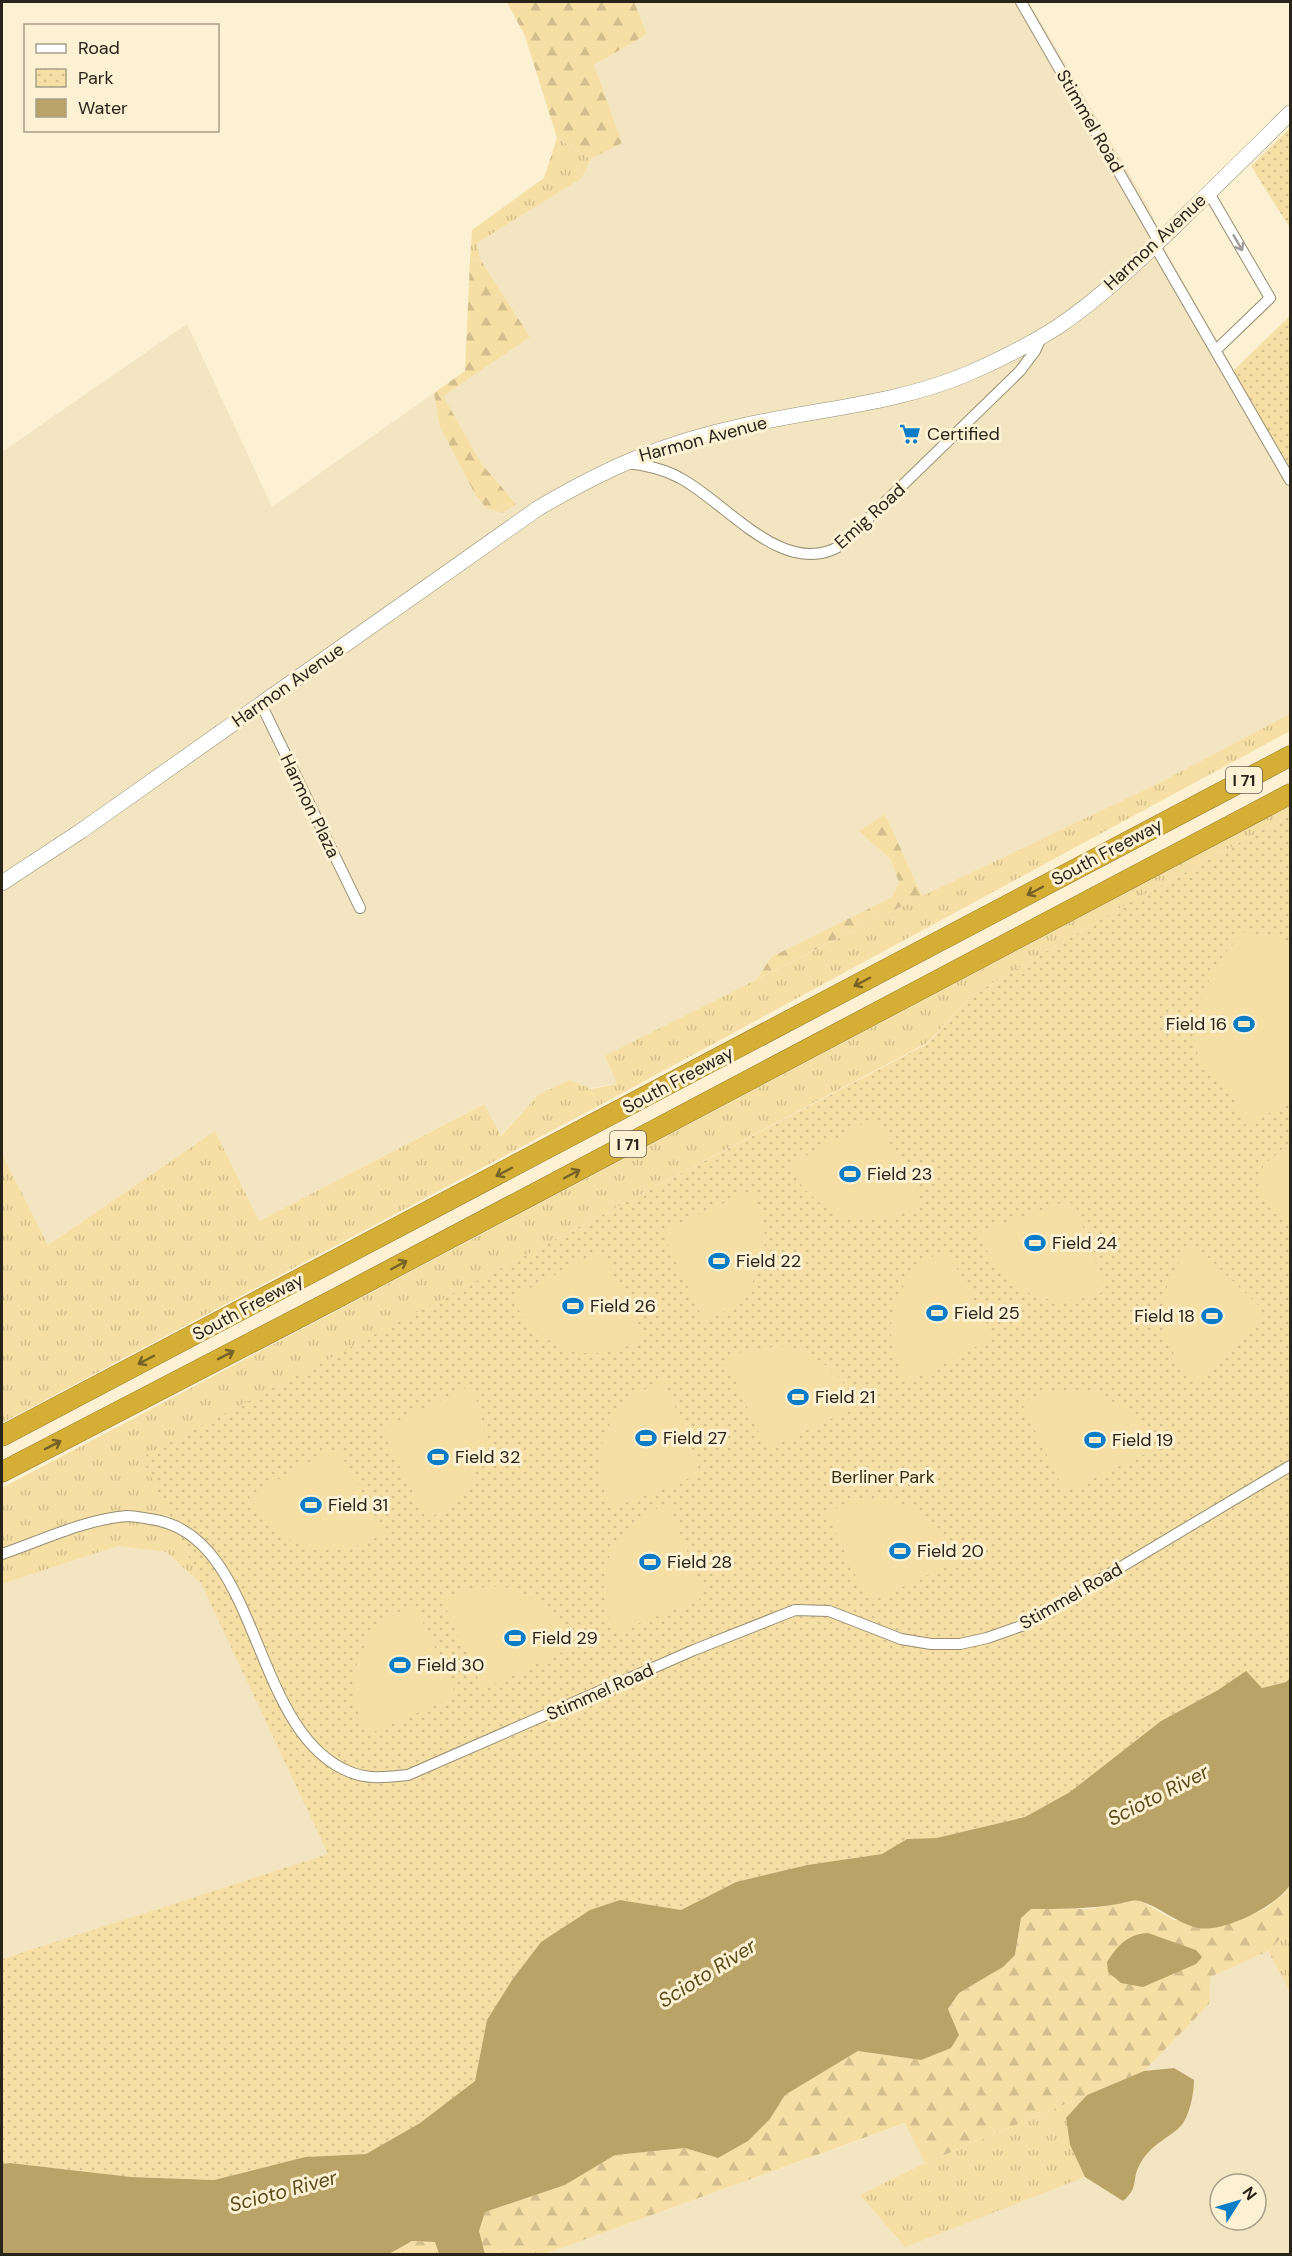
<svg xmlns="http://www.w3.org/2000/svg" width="1292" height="2256" viewBox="0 0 1292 2256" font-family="'DM Sans',sans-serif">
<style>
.built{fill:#f3e5c1;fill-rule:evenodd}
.grass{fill:url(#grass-tufts)}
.forest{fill:url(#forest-firs)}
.park{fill:url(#park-dots)}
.pitch{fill:#f5dfa5}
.water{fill:#baa366}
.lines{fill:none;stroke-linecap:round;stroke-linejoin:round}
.street-casing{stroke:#978d72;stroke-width:12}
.secondary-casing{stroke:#978d72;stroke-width:16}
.highway-casing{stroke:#987e2c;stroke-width:21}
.street{stroke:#fff;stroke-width:10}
.secondary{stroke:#fff;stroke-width:15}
.highway{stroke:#d5ae36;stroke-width:20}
.oneway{stroke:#9e9c98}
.oneway2{stroke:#766226}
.labels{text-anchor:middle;stroke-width:6;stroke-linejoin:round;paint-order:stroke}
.shield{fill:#fcf1d3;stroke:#686251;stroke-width:1.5}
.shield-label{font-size:16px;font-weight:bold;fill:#282419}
.street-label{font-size:18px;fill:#282419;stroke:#fcf1d3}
.poi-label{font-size:18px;fill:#282419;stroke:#fcf1d3;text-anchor:start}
.park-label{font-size:18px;fill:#362c0f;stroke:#fcf1d3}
.water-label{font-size:20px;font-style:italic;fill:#5b4a1a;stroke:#fcf1d3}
</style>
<defs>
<pattern id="grass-tufts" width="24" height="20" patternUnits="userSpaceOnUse" patternTransform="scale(1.5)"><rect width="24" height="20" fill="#f5dfa5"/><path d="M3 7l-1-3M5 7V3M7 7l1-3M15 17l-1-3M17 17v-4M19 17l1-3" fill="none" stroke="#d2bf8d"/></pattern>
<pattern id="forest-firs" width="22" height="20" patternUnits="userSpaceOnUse" patternTransform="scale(1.5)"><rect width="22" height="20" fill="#f5dfa5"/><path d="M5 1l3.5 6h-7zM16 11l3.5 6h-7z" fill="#d2bf8d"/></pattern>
<pattern id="park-dots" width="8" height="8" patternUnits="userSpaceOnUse" patternTransform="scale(1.5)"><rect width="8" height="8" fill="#f5dfa5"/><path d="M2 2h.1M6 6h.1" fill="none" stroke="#d2bf8d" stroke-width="1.8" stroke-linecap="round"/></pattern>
</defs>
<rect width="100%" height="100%" fill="#fcf1d3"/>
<path class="built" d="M634,2H1029L1149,207L1166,251L1290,469V714L1159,783L922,896L885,814L859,831L891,860L899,883L892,897L771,957L757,979L605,1057L617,1084L538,1095L500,1136L483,1104L259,1221L215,1131L48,1245L2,1154V452L187,324L272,507L434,393L440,427L475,494L486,508L516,504L481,463L442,396L530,337L480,259L477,243L582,178L591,159L622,143L593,65L647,34Z
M118,1546L166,1552L202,1584L329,1854L2,1959V1584Z
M1268,1951L1290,1992V2254H545L906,2123L925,2163L860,2195L904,2246L1085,2177L1123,2201L1132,2193L1139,2165L1150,2149L1181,2127L1174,2068L1144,2071L1209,2004V1977ZM1220,2184H1256V2220H1220Z"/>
<path class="grass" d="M557,138L591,159L582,178L477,243L480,259L470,260L472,230L544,178Z
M1290,714V731L589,1111L2,1423V1154L48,1245L215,1131L259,1221L484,1104L501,1136L538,1095L570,1080L591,1089L617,1084L605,1056L922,896L1159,783Z
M1290,806V815L1129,903L971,996L927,1043L143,1458L170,1516L134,1511L101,1517L2,1551V1488Z
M126,1520L176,1529L290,1773L202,1584L166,1552L118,1546L2,1584V1559L96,1526Z
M1290,1929V1992L1268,1951Z
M1087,2095L1066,2119L1070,2145L1085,2177L905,2247L860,2195L925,2163Z"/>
<path class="forest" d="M507,2H634L647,34L594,65L622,143L591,159L557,138L525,36Z
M480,259L530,337L443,396L481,463L516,504L502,513L486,508L475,494L440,427L434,393L465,371L470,260Z
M885,814L922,896L757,979L771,957L892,897L899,883L891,860L859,831Z
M1290,1885V1929L1268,1951L1210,1977L1209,2004L1144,2071L925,2163L905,2123L545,2254H485L479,2231L485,2212L565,2185L615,2155L685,2148L718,2158L770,2119L785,2095L858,2051L921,2060L959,2035L948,2010L959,1993L1003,1967L1015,1955L1021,1918L1031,1909H1090L1139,1900L1174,1920L1233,1923L1266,1908L1285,1893Z
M412,2241L435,2242L439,2254H389Z"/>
<path class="park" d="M1290,128V228L1251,166Z
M1290,316V469L1233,371Z
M1290,815V1678L1286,1682L1262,1688L1245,1672L1218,1690L1161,1721L1070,1792L1025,1817L936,1838L907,1839L882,1854L807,1865L736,1882L681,1910L620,1900L541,1942L512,1980L487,2020L475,2081L420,2123L366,2154L305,2157L214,2180L131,2177L10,2163L2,2164V1959L328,1854L142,1457L927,1044L971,996L1129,903Z"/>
<path class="pitch" d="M1245,932L1281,938L1290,949V1103L1245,1125L1227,1085C1176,1070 1198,998 1217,964C1225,952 1234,942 1245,932Z
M869,1120L879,1123L923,1203C867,1236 821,1220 788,1166Z
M1290,1142V1221C1278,1212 1261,1202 1261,1185C1260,1178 1263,1172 1263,1166Z
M752,1190C780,1249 761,1293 705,1323L665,1238L669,1228Z
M1066,1201L1075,1205L1106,1291C1045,1315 1003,1291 978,1233Z
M1193,1243L1261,1308L1262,1319L1198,1384C1151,1339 1152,1292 1193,1243Z
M946,1248L991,1331L987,1341L907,1383C876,1326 891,1281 946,1248Z
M594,1254L604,1257L646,1338C588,1369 543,1352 511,1298Z
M786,1346C823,1359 840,1372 858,1406L774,1446L764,1443L725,1359L749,1349Z
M664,1379L699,1466L695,1476L610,1509C586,1449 606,1406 664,1379Z
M470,1386C500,1444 481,1489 427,1520L384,1436L388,1426Z
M1083,1389C1120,1402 1137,1414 1156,1449L1071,1489L1062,1486L1022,1403L1046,1393Z
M330,1450L340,1453L385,1533C328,1566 282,1550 249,1496Z
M870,1500C914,1499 940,1523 960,1560L875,1600L865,1596L827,1513L851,1502Z
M668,1503L703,1590L699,1600L614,1633C589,1573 610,1530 668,1503Z
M503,1586C540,1599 556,1612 575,1646L490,1686L480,1683L442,1600L465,1589Z
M414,1603L454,1688L450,1698L367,1735C339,1677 358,1632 414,1603Z"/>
<path class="water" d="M1246,1671L1262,1688L1286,1682L1290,1678V1885C1277,1906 1223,1933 1198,1928C1176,1923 1160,1907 1140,1901C1134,1899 1124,1903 1118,1904C1089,1909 1060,1909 1031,1909L1021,1918L1015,1955L1003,1967L959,1993L948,2009L959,2035L951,2048L921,2060L858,2051L785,2095L770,2119L748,2141L718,2158L685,2148L615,2155L565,2185L485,2212L479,2231L485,2254H439L435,2242L412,2241L389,2254H2V2164L10,2163L131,2177L214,2180L305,2157L366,2154L420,2123L475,2081L487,2020L512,1980L541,1942L590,1910L620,1900L681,1910L736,1882L807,1865L882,1854L907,1839L936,1838L1025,1817L1070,1792L1161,1721L1218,1690Z
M1148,1933L1196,1950L1202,1957L1196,1964L1143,1987L1121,1983L1108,1972L1107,1962C1118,1945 1128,1934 1148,1933Z
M1174,2068L1194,2080C1194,2094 1189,2120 1178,2129C1164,2140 1149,2147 1140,2164C1131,2180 1140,2187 1123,2201L1085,2177L1070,2145L1066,2118L1087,2095L1144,2071Z"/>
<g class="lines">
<defs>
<path id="street" d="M1021,2L1159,242
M1209,193L1270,298L1216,350
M1155,246L1290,480
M627,463C646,465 664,469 680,478C726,502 783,579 840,546L1020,371L1035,351L1042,336
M261,704L360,908
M2,1554C40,1541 86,1519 127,1516C135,1516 143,1518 150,1519C262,1533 249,1732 350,1772C369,1780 388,1777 408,1775L694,1650L795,1610L829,1611L901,1639L931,1644H960L987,1638L1024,1625L1290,1466"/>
<path id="secondary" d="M2,883L81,831L537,509C606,468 663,443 742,426C817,409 896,404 967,374C997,361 1029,345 1056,328C1101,298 1141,259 1180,221C1217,185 1254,149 1290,113"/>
<path id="highway" d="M2,1436L1290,756
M2,1472L335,1299L1290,794"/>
</defs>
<use href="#street" class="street-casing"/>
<use href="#secondary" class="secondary-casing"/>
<use href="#highway" class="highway-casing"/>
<use href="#street" class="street"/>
<use href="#secondary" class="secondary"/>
<use href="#highway" class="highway"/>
</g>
<defs><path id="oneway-shaft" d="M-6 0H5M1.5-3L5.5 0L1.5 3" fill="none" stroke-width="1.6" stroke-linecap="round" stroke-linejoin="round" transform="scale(1.5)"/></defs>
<use class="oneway" href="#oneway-shaft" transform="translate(1238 243) rotate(60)"/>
<g class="oneway2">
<use href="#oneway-shaft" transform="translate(1035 891) rotate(152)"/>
<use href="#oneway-shaft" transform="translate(862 982) rotate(152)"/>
<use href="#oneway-shaft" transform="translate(504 1172) rotate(152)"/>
<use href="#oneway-shaft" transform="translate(572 1174) rotate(-28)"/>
<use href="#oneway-shaft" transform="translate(399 1265) rotate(-28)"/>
<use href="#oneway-shaft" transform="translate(226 1355) rotate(-27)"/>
<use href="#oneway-shaft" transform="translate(146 1360) rotate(152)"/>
<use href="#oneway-shaft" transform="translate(53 1445) rotate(-27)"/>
</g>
<defs>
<symbol id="supermarket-bare" viewBox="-9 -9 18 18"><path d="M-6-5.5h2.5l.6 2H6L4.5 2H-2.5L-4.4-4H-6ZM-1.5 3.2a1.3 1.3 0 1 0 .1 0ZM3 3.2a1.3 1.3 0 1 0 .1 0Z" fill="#0b7cc6" stroke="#fcf1d3" stroke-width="2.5" paint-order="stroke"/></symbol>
<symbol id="stadium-bare" viewBox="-9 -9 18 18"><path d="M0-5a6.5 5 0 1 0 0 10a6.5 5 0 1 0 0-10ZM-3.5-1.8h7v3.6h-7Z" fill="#0b7cc6" stroke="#fcf1d3" stroke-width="2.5" paint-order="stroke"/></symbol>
</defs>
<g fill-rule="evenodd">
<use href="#supermarket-bare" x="895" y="419" width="30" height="30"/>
<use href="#stadium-bare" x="1229" y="1009" width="30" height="30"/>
<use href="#stadium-bare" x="835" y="1159" width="30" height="30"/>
<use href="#stadium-bare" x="1020" y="1228" width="30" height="30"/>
<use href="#stadium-bare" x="704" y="1246" width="30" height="30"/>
<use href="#stadium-bare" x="558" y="1291" width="30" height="30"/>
<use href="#stadium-bare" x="922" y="1298" width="30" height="30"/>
<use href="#stadium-bare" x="1197" y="1301" width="30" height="30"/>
<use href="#stadium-bare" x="783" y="1382" width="30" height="30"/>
<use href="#stadium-bare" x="631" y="1423" width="30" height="30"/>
<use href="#stadium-bare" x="1080" y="1425" width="30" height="30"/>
<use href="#stadium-bare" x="423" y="1442" width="30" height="30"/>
<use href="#stadium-bare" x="296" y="1490" width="30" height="30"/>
<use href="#stadium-bare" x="885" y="1536" width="30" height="30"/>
<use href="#stadium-bare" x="635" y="1547" width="30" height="30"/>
<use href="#stadium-bare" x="500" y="1623" width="30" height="30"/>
<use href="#stadium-bare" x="385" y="1650" width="30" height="30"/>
</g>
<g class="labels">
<g class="shield">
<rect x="1226" y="767" width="36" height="26" rx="4.5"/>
<rect x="610" y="1131" width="36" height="26" rx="4.5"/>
</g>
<g class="shield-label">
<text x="1244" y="786">I 71</text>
<text x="628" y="1150">I 71</text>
</g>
<g class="street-label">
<text transform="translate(1090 121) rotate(60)" y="6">Stimmel Road</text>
<text transform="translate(1155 242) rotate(-43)" y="6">Harmon Avenue</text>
<text transform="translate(703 439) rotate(-15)" y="6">Harmon Avenue</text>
<text transform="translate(870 516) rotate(-42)" y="6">Emig Road</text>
<text transform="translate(288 685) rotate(-35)" y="6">Harmon Avenue</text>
<text transform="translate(310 806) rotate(64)" y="6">Harmon Plaza</text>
<text transform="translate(1107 852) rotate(-28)" y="6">South Freeway</text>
<text transform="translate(678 1080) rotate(-28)" y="6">South Freeway</text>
<text transform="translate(248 1307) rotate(-28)" y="6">South Freeway</text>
<text transform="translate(1071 1596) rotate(-30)" y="6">Stimmel Road</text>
<text transform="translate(600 1692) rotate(-24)" y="6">Stimmel Road</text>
</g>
<g class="poi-label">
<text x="927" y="440">Certified</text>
<text x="1227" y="1030" text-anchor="end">Field 16</text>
<text x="867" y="1180">Field 23</text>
<text x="1052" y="1249">Field 24</text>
<text x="736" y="1267">Field 22</text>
<text x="590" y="1312">Field 26</text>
<text x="954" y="1319">Field 25</text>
<text x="1195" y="1322" text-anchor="end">Field 18</text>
<text x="815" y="1403">Field 21</text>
<text x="663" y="1444">Field 27</text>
<text x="1112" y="1446">Field 19</text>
<text x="455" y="1463">Field 32</text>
<text x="328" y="1511">Field 31</text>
<text x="917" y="1557">Field 20</text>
<text x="667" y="1568">Field 28</text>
<text x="532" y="1644">Field 29</text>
<text x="417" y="1671">Field 30</text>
</g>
<g class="park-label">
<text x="883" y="1483">Berliner Park</text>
</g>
<g class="water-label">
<text transform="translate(1158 1795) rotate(-27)" y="7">Scioto River</text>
<text transform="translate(707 1973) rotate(-32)" y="7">Scioto River</text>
<text transform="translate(283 2191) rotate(-15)" y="7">Scioto River</text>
</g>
</g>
<rect width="1292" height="2256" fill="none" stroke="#282419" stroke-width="6"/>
<rect x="24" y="24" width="195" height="108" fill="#fcf1d3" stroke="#a79f89" stroke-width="1.5"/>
<rect x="36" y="44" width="30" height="9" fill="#ffffff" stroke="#a79f89" stroke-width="1.5"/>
<text x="78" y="54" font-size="18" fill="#282419">Road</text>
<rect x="36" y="69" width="30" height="18" fill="url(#park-dots)" stroke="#a79f89" stroke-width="1.5"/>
<text x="78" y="84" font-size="18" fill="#282419">Park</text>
<rect x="36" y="99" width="30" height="18" fill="#baa366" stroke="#a79f89" stroke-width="1.5"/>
<text x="78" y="114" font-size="18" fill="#282419">Water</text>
<g transform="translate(1238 2202) rotate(53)"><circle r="28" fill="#fcf1d3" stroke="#a79f89" stroke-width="1.5"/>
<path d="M0-4.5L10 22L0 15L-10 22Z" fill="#0b7cc6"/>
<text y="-9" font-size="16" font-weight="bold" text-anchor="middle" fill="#282419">N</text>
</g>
</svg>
